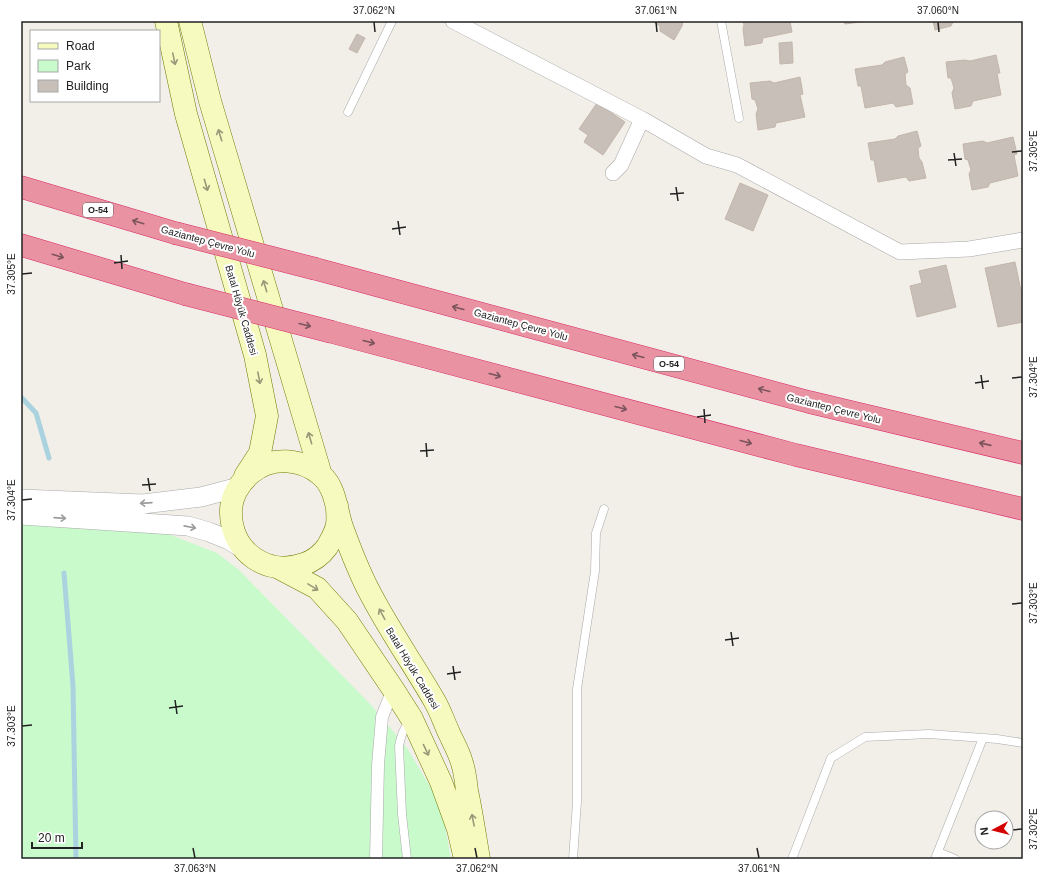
<svg xmlns="http://www.w3.org/2000/svg" width="1044" height="880" viewBox="0 0 1044 880" font-family="Helvetica,sans-serif">
<style>
.park{fill:#c8facc}
.lines{fill:none;stroke-linecap:round;stroke-linejoin:round}
.stream{stroke:#aad3df;stroke-width:5}
.building{fill:#c7bfb8;stroke:#c4b6ab}
.service-casing{stroke:#a9a9a9;stroke-width:9}
.pedestrian-casing{stroke:#a9a9a9;stroke-width:13}
.minor-casing{stroke:#a9a9a9;stroke-width:16}
.tertiary-casing{stroke:#a9a9a9;stroke-width:20}
.secondary-casing{stroke:#707d05;stroke-width:23}
.motorway-casing{stroke:#dc2a67;stroke-width:23}
.service{stroke:#fff;stroke-width:8}
.pedestrian{stroke:#fff;stroke-width:12}
.minor{stroke:#fff;stroke-width:15}
.tertiary{stroke:#fff;stroke-width:19}
.secondary{stroke:#f7fabf;stroke-width:22}
.motorway{stroke:#e892a2;stroke-width:22}
.motorway-bridge-casing{stroke:#dc2a67;stroke-width:23;stroke-linecap:butt}
.motorway-bridge{stroke:#e892a2;stroke-width:22}
.oneway{stroke:#979978}
.oneway2{stroke:#7b545c}
.oneway3{stroke:#9c9c9c}
.ticks{fill:none;stroke:#222;stroke-width:1.5}
.labels{text-anchor:middle;stroke-width:4;stroke-linejoin:round;paint-order:stroke}
.shield{fill:#fff;stroke:#646464;stroke-width:1}
.shield-label{font-size:9px;font-weight:bold;fill:#222}
.street-label{font-size:10px;fill:#222;stroke:#fff}
.neatline{fill:none;stroke:#222;stroke-width:1.5}
.ticks-label{font-size:10px;text-anchor:middle;fill:#222}
</style>
<rect width="100%" height="100%" fill="#f2efe9"/>
<path class="park" d="M21,524L163,532L217,553L239,570L371,705L407,748L441,805L451,859H21Z"/>
<g class="lines">
<path class="stream" d="M21,397L36,413L49,458
M64,573L73,686L76,859"/>
</g>
<path class="building" d="M652,21H683L682,26L674,40L660,31V26Z
M743,21H790L792,32L763,38L762,43L745,46L743,29L744,25Z
M844,21H868L845,24Z
M933,21H956L953,22L951,26L935,30Z
M357,34L365,38L357,53L349,49Z
M792,42L793,63L780,64L779,43Z
M996,55L1000,73H997L1001,95L973,101L971,106L955,109L952,93L954,88L951,78H948L946,62L965,60L970,61Z
M904,57L908,72L905,74L906,85L910,88L913,104L896,107L893,103L865,108L861,86H858L855,69L882,65L885,62Z
M800,77L803,94L800,95L805,117L776,123L775,127L758,130L756,114L758,109L755,100L752,99L750,83L770,81L774,83Z
M597,103L625,122L603,155L584,142L588,135L579,129Z
M917,131L921,146L918,148L919,158L922,162L926,178L909,181L906,177L878,182L874,160H871L868,143L895,139L898,136Z
M1013,137L1017,154L1014,155L1018,176L990,183L988,187L972,190L969,174L971,170L968,160L965,159L963,144L983,141L987,143Z
M740,183L768,195L753,231L725,219Z
M1015,262L1023,300V322L998,327L985,268Z
M946,265L956,307L917,317L910,286L922,283L919,271Z"/>
<g class="lines">
<defs>
<path id="service" d="M721,21L739,118
M348,112L392,21
M938,852L955,859
M407,859L402,814L399,746C401,736 403,729 410,721
M573,859L577,802V689L595,571L596,533L604,509
M792,859L831,758L865,737L929,734L997,739L1023,743
M935,859L983,738"/>
<path id="pedestrian" d="M376,859L378,765L382,717L393,689"/>
<path id="minor" d="M453,21L642,119L706,156L737,165L900,252L969,249L1023,240
M613,173L621,165L642,119"/>
<path id="tertiary" d="M21,499L143,504L201,497L239,487
M21,515L188,526L209,532L229,540L244,549"/>
<path id="secondary" d="M166,21L186,114L255,355L267,416L260,453L245,476
M190,21L210,101L321,475
M337,506C337,512 338,518 337,524C336,532 331,540 327,547C321,555 313,561 304,564C267,577 232,552 231,514C230,498 239,483 251,473C271,456 301,458 321,475C336,488 336,509 342,527C349,546 356,564 364,581C384,623 411,660 434,700C440,710 444,722 449,733C453,742 459,752 462,763C465,772 466,782 467,791C472,814 475,836 479,859
M279,568L317,588L347,621L393,689L412,719L441,782L458,829L465,859"/>
<path id="motorway" d="M21,187L175,233
M21,245L185,294
M316,269L809,402L1023,453
M332,332L796,455L1023,509"/>
</defs>
<use href="#service" class="service-casing"/>
<use href="#pedestrian" class="pedestrian-casing"/>
<use href="#minor" class="minor-casing"/>
<use href="#tertiary" class="tertiary-casing"/>
<use href="#secondary" class="secondary-casing"/>
<use href="#motorway" class="motorway-casing"/>
<use href="#service" class="service"/>
<use href="#pedestrian" class="pedestrian"/>
<use href="#minor" class="minor"/>
<use href="#tertiary" class="tertiary"/>
<use href="#secondary" class="secondary"/>
<use href="#motorway" class="motorway"/>
<defs>
<path id="motorway-bridge" d="M175,233L316,269
M185,294L332,332"/>
</defs>
<use href="#motorway-bridge" class="motorway-bridge-casing"/>
<use href="#motorway-bridge" class="motorway-bridge"/>
</g>
<defs><path id="oneway-shaft" d="M-6 0H5M1.5-3L5.5 0L1.5 3" fill="none" stroke-width="1.6" stroke-linecap="round" stroke-linejoin="round"/></defs>
<g class="oneway">
<use href="#oneway-shaft" transform="translate(174 59) rotate(78)"/>
<use href="#oneway-shaft" transform="translate(220 135) rotate(-107)"/>
<use href="#oneway-shaft" transform="translate(206 185) rotate(74)"/>
<use href="#oneway-shaft" transform="translate(265 286) rotate(-107)"/>
<use href="#oneway-shaft" transform="translate(259 378) rotate(79)"/>
<use href="#oneway-shaft" transform="translate(310 438) rotate(-106)"/>
<use href="#oneway-shaft" transform="translate(313 587) rotate(32)"/>
<use href="#oneway-shaft" transform="translate(382 614) rotate(-118)"/>
<use href="#oneway-shaft" transform="translate(426 750) rotate(65)"/>
<use href="#oneway-shaft" transform="translate(473 820) rotate(-101)"/>
</g>
<g class="oneway2">
<use href="#oneway-shaft" transform="translate(138 222) rotate(-163)"/>
<use href="#oneway-shaft" transform="translate(58 256) rotate(17)"/>
<use href="#oneway-shaft" transform="translate(458 308) rotate(-165)"/>
<use href="#oneway-shaft" transform="translate(305 325) rotate(14)"/>
<use href="#oneway-shaft" transform="translate(369 342) rotate(15)"/>
<use href="#oneway-shaft" transform="translate(638 356) rotate(-165)"/>
<use href="#oneway-shaft" transform="translate(495 375) rotate(15)"/>
<use href="#oneway-shaft" transform="translate(764 390) rotate(-165)"/>
<use href="#oneway-shaft" transform="translate(621 408) rotate(15)"/>
<use href="#oneway-shaft" transform="translate(746 442) rotate(15)"/>
<use href="#oneway-shaft" transform="translate(985 444) rotate(-167)"/>
</g>
<g class="oneway3">
<use href="#oneway-shaft" transform="translate(146 503) rotate(176)"/>
<use href="#oneway-shaft" transform="translate(60 518) rotate(4)"/>
<use href="#oneway-shaft" transform="translate(190 527) rotate(11)"/>
</g>
<path class="ticks" d="M374,22L375,32M656,22L657,32M938,22L939,32M1012,152L1022,151M954,153L956,166M948,160L962,159M676,187L678,201M670,194L684,193M398,221L400,235M392,229L406,227M121,255L122,269M114,263L128,261M22,274L32,273M981,375L983,389M1012,378L1022,377M975,383L989,381M704,409L705,423M697,417L711,415M426,443L427,457M420,451L434,450M148,478L150,491M142,485L156,484M22,500L32,499M1012,604L1022,603M731,632L733,646M725,640L739,638M453,666L455,680M447,674L461,672M175,700L177,714M169,708L183,706M22,726L32,725M1012,830L1022,829M193,848L195,858M475,848L477,858M757,848L759,858"/>
<g class="labels">
<g class="shield">
<rect x="83" y="203" width="30" height="14" rx="3"/>
<rect x="654" y="357" width="30" height="14" rx="3"/>
</g>
<g class="shield-label">
<text x="98" y="213">O-54</text>
<text x="669" y="367">O-54</text>
</g>
<g class="street-label">
<text transform="translate(208 241) rotate(15)" y="4">Gaziantep Çevre Yolu</text>
<text transform="translate(242 310) rotate(74)" y="4">Batal Höyük Caddesi</text>
<text transform="translate(521 324) rotate(15)" y="4">Gaziantep Çevre Yolu</text>
<text transform="translate(834 408) rotate(14)" y="4">Gaziantep Çevre Yolu</text>
<text transform="translate(413 668) rotate(59)" y="4">Batal Höyük Caddesi</text>
</g>
</g>
<rect width="1044" height="880" fill="none" stroke="#ffffff" stroke-width="44"/>
<rect x="30" y="30" width="130" height="72" fill="#ffffff" stroke="#a7a7a7"/>
<rect x="38" y="43" width="20" height="6" fill="#f7fabf" stroke="#a7a7a7"/>
<text x="66" y="50" font-size="12" fill="#222222">Road</text>
<rect x="38" y="60" width="20" height="12" fill="#c8facc" stroke="#a7a7a7"/>
<text x="66" y="70" font-size="12" fill="#222222">Park</text>
<rect x="38" y="80" width="20" height="12" fill="#c7bfb8" stroke="#a7a7a7"/>
<text x="66" y="90" font-size="12" fill="#222222">Building</text>
<g transform="translate(994 830) rotate(263)"><circle r="19" fill="#ffffff" stroke="#a7a7a7"/>
<path d="M0-3L7 15L0 10L-7 15Z" fill="#d40000"/>
<text y="-6" font-size="11" font-weight="bold" text-anchor="middle" fill="#222222">N</text>
</g>
<path d="M32 842v6h50v-6" fill="none" stroke="#222222" stroke-width="2"/>
<text x="38" y="842" font-size="12" fill="#222222" stroke="#ffffff" stroke-width="3" paint-order="stroke">20 m</text>
<rect x="22" y="22" width="1000" height="836" class="neatline"/>
<g class="ticks-label">
<text x="374" y="14">37.062°N</text>
<text x="656" y="14">37.061°N</text>
<text x="938" y="14">37.060°N</text>
<text transform="translate(1033 151) rotate(-90)" y="4">37.305°E</text>
<text transform="translate(11 274) rotate(-90)" y="4">37.305°E</text>
<text transform="translate(1033 377) rotate(-90)" y="4">37.304°E</text>
<text transform="translate(11 500) rotate(-90)" y="4">37.304°E</text>
<text transform="translate(1033 603) rotate(-90)" y="4">37.303°E</text>
<text transform="translate(11 726) rotate(-90)" y="4">37.303°E</text>
<text transform="translate(1033 829) rotate(-90)" y="4">37.302°E</text>
<text x="195" y="872">37.063°N</text>
<text x="477" y="872">37.062°N</text>
<text x="759" y="872">37.061°N</text>
</g>
</svg>
